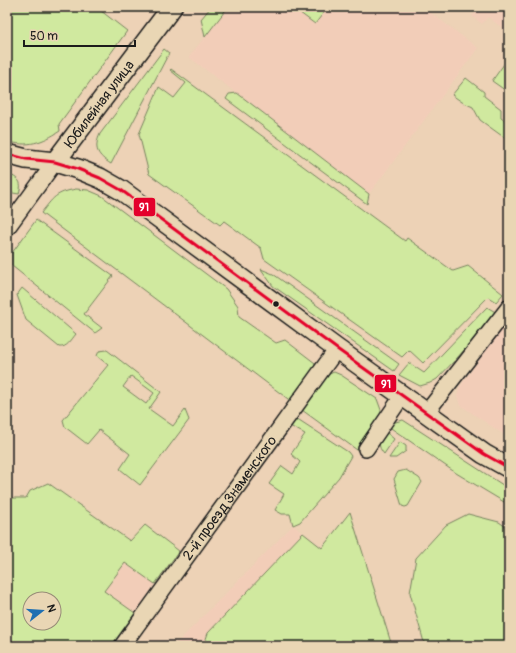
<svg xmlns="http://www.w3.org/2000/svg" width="516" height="653" viewBox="0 0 516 653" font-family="Pangolin,sans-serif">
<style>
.built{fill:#f2cdb8}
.green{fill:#d0e99f;stroke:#76825e;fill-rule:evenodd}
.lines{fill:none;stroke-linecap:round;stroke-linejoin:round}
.minor-casing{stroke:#1c1c1c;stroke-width:18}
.major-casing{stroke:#1c1c1c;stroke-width:22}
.minor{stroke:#e9d6b4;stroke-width:15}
.major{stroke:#e9d6b4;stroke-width:19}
.bus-1-casing{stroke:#e9d6b4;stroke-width:6}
.bus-1{stroke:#e4002b;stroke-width:3}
.bus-dot{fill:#1c1c1c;stroke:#e9d6b4;stroke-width:1.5}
.labels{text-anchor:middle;stroke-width:3;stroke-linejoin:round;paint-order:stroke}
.street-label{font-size:14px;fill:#1c1c1c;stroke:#e9d6b4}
.line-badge{stroke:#e9d6b4;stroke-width:1.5}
.badge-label{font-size:11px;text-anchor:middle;font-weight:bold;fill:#fff}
</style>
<rect width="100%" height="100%" fill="#edd2b6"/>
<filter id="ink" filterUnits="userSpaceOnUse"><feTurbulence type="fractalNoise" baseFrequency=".025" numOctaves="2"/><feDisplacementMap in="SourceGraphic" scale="8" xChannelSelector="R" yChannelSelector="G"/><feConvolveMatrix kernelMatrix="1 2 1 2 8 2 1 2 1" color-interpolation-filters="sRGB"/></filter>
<g filter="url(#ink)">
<path class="built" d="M228,7H292L315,23L328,7H423L478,48L369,194L189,57Z
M479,7H509V33L488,17L482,24L472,16Z
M509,319V438L460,405L457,396L460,386Z
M293,525L322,548L354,646H174Z
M125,563L155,584L135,613L104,591Z"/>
<path class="green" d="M7,7H96L127,31L59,124L60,131C43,142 27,148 7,141Z
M211,7H228L205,37L201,19Z
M292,7H328L315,24Z
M164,49L169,53L111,164C98,156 93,149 100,134Z
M509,57V93L492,81Z
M171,69L405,241L407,238L453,271L468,266L503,294L496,302L488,297L423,363L409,350L402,357L264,259L261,248L224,221L220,225L149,174L139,134L159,87L174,98L186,83L170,70Z
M466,78L484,92V96L501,109V118L509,124V141L480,120L473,107L462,102L452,95Z
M237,93L369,194L367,204L226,99L229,94Z
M7,173C18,179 23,180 19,194L13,193L7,189Z
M76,189L88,190L102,196L226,289L238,306L239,317L276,343L285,340L315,363L314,370L292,402L41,213C54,197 55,193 76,189Z
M36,220L113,276L84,314L102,328L95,333L12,266V253Z
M261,269L273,274L399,364L394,371L273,286Z
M22,288L76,334C71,340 67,348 59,347L26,320L17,295Z
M487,307L497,313L457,358L437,379L430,383L420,386L399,375L409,363L424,373Z
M107,350L161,392L149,409L173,426L185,410L189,420L140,485L120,469L130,454L99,430L87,444L65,427L63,420L108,365L97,356L99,351ZM131,376L154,393L146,404L123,387Z
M334,372L341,375L377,399L381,410V414L357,450L302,410L327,375Z
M296,418L348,452L351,456L339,477L300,522L293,525L290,514H282L275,510L284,494L269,484L282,466L293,474L300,462L291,454L305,434L290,426Z
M403,420L509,489V505L456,473L388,426L392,423Z
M383,432L387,433L394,439L384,454C377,446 379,441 383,432Z
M400,442L406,446V451L396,458H389Z
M406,470L419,478L422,482L408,506L405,507L402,506L394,479L398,472Z
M48,483L130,541L145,525L179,551L155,584L125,563L104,591L135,613L111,646H7V498H26L30,491ZM30,599H54V623H30Z
M350,512L392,646H205L206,639L208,633L303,533L322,548Z
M468,514L499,522L509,529V646H425L410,593L416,558L446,525Z"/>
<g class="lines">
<defs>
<g id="minor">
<path d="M7,228L55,162"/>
<path d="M426,413L509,307"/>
<path d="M366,449L403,395"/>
<path id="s1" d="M122,646L337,349"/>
</g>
<g id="major">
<path d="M7,154L26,159L55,162L78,169L100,178L121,190L337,349L484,454L509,468"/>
<path id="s2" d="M55,162L172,7"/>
</g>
</defs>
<use href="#minor" class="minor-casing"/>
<use href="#major" class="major-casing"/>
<use href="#minor" class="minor"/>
<use href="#major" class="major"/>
<defs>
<path id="bus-1" d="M7,154L26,159L55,162L78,169L100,178L121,190L337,349L484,454L509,468"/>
</defs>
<use href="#bus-1" class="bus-1-casing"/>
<use href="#bus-1" class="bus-1"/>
</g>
</g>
<circle class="bus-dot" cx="276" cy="304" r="3.5"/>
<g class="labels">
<g class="street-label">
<text dy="5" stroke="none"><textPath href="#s2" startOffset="73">Юбилейная улица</textPath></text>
<text dy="5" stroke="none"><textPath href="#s1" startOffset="183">2-й проезд Знаменского</textPath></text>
</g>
</g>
<g class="line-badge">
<rect x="133" y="197" width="23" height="20" rx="4" fill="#e4002b"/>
<rect x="374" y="374" width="23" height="19" rx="4" fill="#e4002b"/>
</g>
<g class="badge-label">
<text x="144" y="211">91</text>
<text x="386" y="388">91</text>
</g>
<rect width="516" height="653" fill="none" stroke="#e9d6b4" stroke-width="24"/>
<rect x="12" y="12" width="492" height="629" fill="none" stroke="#1c1c1c" stroke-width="1.5" filter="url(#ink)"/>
<g transform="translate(42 611) rotate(73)"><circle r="19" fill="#e9d6b4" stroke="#978c77"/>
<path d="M0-3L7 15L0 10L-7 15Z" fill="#1f6fb2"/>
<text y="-6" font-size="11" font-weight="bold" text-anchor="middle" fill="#1c1c1c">N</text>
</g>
<path d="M24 40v6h111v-6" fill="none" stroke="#1c1c1c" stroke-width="2"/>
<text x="30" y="40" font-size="12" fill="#1c1c1c" stroke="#e9d6b4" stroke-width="3" paint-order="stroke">50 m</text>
</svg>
